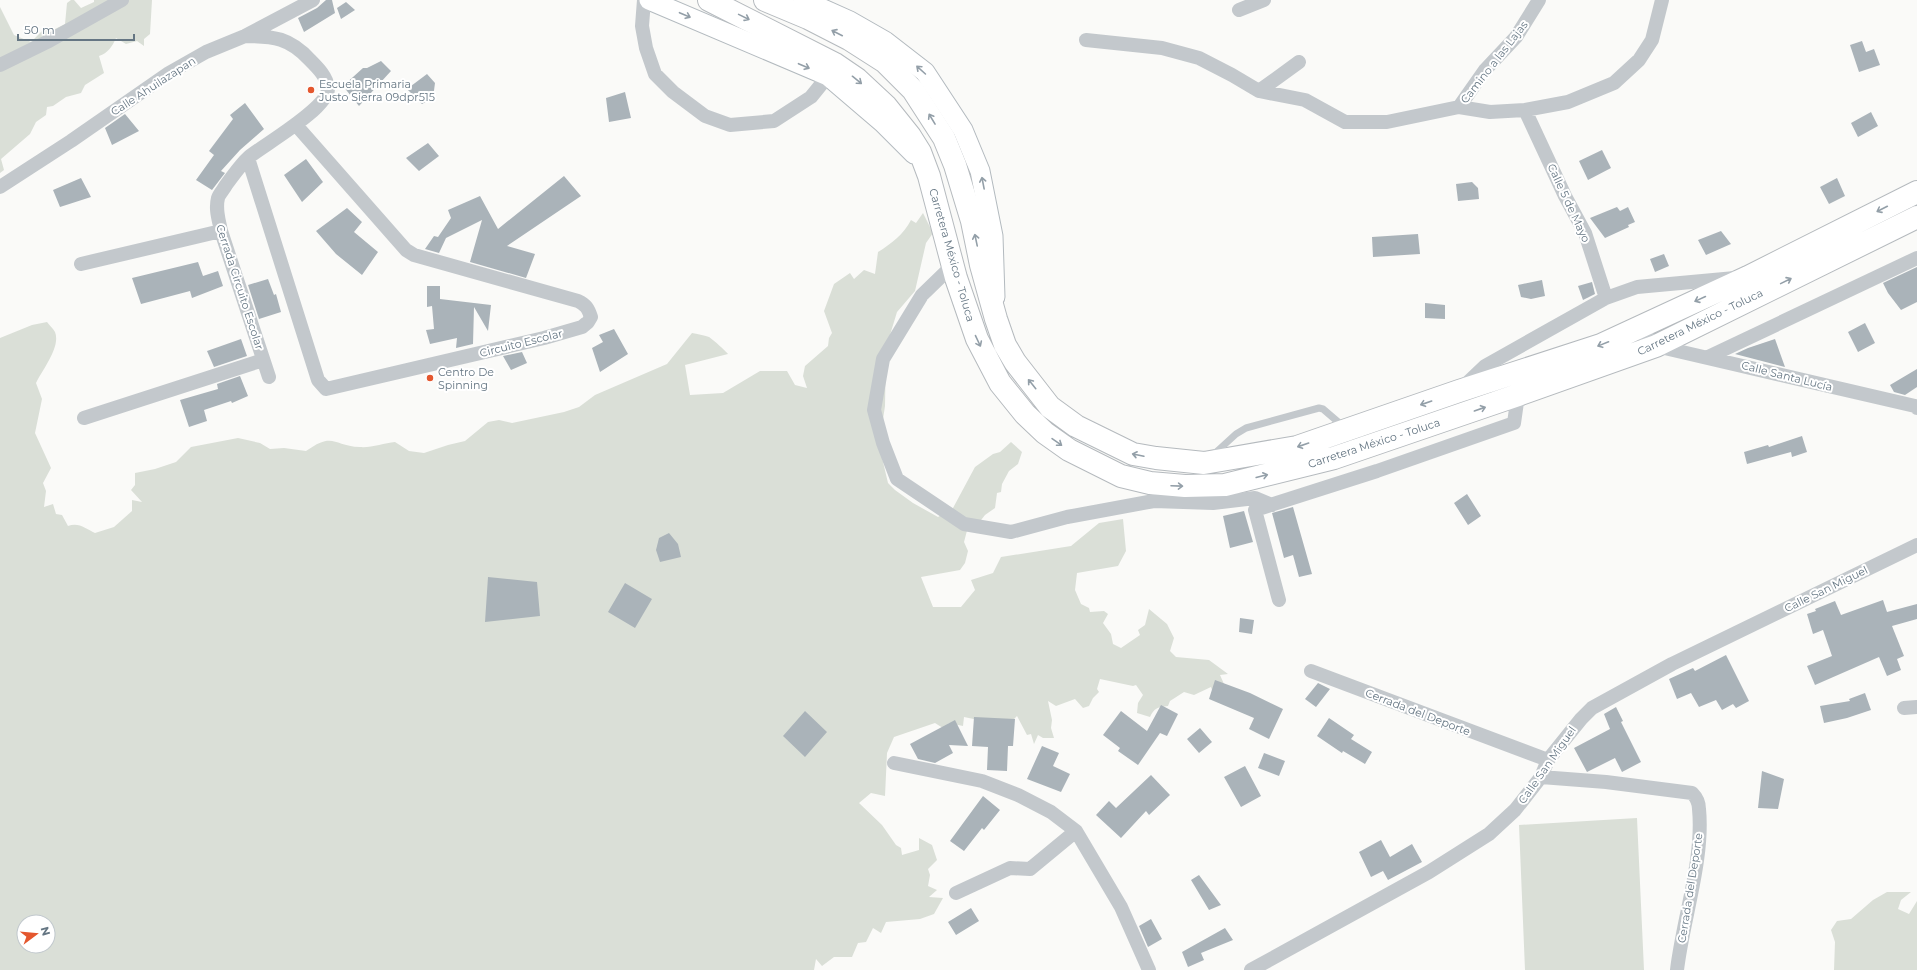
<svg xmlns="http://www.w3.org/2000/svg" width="1917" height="970" viewBox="0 0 1917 970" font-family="Montserrat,sans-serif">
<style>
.green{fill:#dadfd7;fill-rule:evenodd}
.building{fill:#aab3b9}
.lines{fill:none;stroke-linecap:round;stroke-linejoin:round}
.secondary-casing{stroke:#b3babf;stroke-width:21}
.primary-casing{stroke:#b5babe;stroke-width:24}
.lane{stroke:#c3c8cc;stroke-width:7}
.street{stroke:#c3c8cc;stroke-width:14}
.secondary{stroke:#fff;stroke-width:19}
.primary{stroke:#fff;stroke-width:22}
.oneway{stroke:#939fa8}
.poi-dot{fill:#e4572e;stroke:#fff;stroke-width:1.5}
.labels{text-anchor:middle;stroke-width:4;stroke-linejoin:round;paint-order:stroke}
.street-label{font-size:11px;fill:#657683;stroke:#fff}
.poi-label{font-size:11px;fill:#657683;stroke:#fff;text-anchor:start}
</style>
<rect width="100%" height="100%" fill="#fafaf8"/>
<path class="green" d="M71,0H74L81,8L94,2V0H152L150,34L144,39V46L137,41L126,44L116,38C112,47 108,53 99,56L104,73L85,85L81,93L66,97L53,106L47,107L46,115L36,122L30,134L1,159L4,170L0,173V7L14,35L31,42L46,27L51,31L65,24L67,3Z
M923,213L933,233L926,243L915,291L897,312L886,348L885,406L879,445L888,483L895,490L913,503L938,517L953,508L975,467L993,454L1000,452L1011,442L1022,452L1018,464L1009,471L1002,484L1001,492L997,493L995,508L985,515L974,529L969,523L964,542L968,551L965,563L960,570L921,577L933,607H961L975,590L971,580L993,573L1001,557L1071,546L1099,523L1123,519L1126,551L1118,566L1077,573L1075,590L1081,604L1089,608L1090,612L1104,611L1108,614L1103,623L1111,634L1113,644L1121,648L1140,635L1138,630L1145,625L1149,609L1167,624L1174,638L1170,651L1176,657L1209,660L1228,674L1220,675L1224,684L1212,690L1211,687L1194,695L1184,692L1170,701L1168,706C1158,707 1154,708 1150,717L1137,713L1138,703L1143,695L1136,685L1133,686L1100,679L1097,689L1099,692L1093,698L1089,706L1083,708L1075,699L1056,706L1048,701L1052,720L1051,728L1054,738H1043L1038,735L1034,744L1031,734L1027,735L1017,716L1007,726L964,717L963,726L949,723L946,730L935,723L894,737L887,753L885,796L871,793L859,803L882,825L896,845L901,848L902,855L919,850V838L932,845L937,860L928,869L930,875L928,886L937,890L929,897L943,898L934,914L920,919L886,922L881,933L873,928L866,942L858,943L852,957H834L822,966L816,959L814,970H0V338L32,325L47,322C49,325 53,328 55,332C61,347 42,370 36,383L42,399L35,433L51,468L43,483L46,491L44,507L53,504L56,514L62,515L68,526C79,522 86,529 95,533L114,527L132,511V500L142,502L131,490L135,485V473L155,469L176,462L191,447L238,438L260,443L270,449L284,448L306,451C334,431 333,446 360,447C371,448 384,443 395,442L409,451L424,453L448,445L465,441L488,422L499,420L512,423L564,412L579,407L595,395L667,364L692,333C697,334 704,335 709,337C711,338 726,351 728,354L685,365L690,395L723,393L760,371H787L795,385L807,388L803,376L805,366L828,346L829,338L832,333L824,311L834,284L850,273L854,279L864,270L875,274L878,252C891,244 904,234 911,220L916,223ZM24,922H48V946H24Z
M1637,818L1644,970H1525L1519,825Z
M1887,892H1911L1901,900L1898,909L1909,914L1917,901V970H1834L1835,942L1831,930L1837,921L1851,919L1873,900Z"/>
<path class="building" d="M326,0H332L335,13L304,32L298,18L317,8Z
M346,2L355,10L341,19L337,8Z
M1862,41L1866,52L1874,49L1880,65L1859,72L1850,45Z
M381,61L391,71L359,106L343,86L363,68H367Z
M427,74L435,83L433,98L422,104L407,89Z
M625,92L631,118L609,122L606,98Z
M245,103L264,129L240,150L221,171L225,173L212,190L196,180L214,155L209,151L233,119L230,115Z
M1871,112L1878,126L1858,137L1851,123Z
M125,114L139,131L112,145L105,128Z
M428,143L439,156L419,171L406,158Z
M1602,150L1611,168L1588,180L1579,161Z
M306,159L323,182L302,202L284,175Z
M564,176L581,196L507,246L535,254L526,278L470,262L482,220L446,238L439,253L425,249L434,236L438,237L451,218L448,210L480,196L498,229Z
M81,178L91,197L60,207L53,190Z
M1837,178L1845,196L1829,204L1820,187Z
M1472,182L1478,188L1479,199L1458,201L1456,184Z
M1617,207L1620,211L1628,207L1635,222L1628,225L1629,227L1605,238L1590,218Z
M347,208L362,222L354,232L378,252L362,275L336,254L316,231Z
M1721,231L1731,244L1706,255L1698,240Z
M1418,234L1420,254L1373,257L1372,237Z
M1664,254L1669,266L1655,272L1650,259Z
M198,262L203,276L218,271L223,286L192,298L190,291L141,304L132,278Z
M1917,267V302L1901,310L1888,293L1883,283Z
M268,279L274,295L276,294L281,312L259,319L248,285Z
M1542,280L1545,296L1531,299L1521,297L1518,285Z
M1592,282L1595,294L1583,300L1578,286Z
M427,286H440V299L491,305L488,331L474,307L473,344L456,348L457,338L430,344L426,330L434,329L432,306L427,307Z
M1425,303L1445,305V319L1425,318Z
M1865,323L1875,343L1858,352L1848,332Z
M614,329L628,354L600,372L592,348L603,342L599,335Z
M241,339L247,356L214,367L207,351Z
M1775,339L1785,367L1735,354L1748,348Z
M522,352L527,363L511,370L503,356Z
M1917,369V387L1905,395L1894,392L1890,385Z
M240,376L248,396L232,403L231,401L204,410L207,421L189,427L180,400L218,389L217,384Z
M1802,436L1807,452L1792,457L1791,452L1747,464L1744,452L1768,445L1769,447Z
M1467,494L1481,516L1468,525L1454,503Z
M1293,507L1312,574L1299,577L1293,555L1284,558L1272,513Z
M1244,511L1253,542L1230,548L1223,516Z
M669,533L678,544L681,557L660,562L656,550L659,538Z
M488,577L537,582L540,616L485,622Z
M625,583L652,599L635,628L608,612Z
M1883,600L1887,612L1917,604V619L1892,626L1904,656L1897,659L1901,670L1887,676L1879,657L1815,685L1807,666L1832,656L1823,630L1813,634L1807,614L1816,611L1815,609L1835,601L1841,615Z
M1240,618L1254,620L1252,634L1239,632Z
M1726,655L1749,701L1736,708L1733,704L1722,710L1716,700L1699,707L1691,693L1677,699L1669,679L1693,668L1695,671Z
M1215,680L1250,693L1283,709L1269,739L1249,729L1254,718L1209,699Z
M1318,683L1330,689L1316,707L1305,699Z
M1865,693L1871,710L1847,718L1824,723L1820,706L1850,701L1849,699Z
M1161,705L1178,714L1167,736L1160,733L1138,765L1118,751L1120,748L1103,735L1121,711L1147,731Z
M1616,707L1623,721L1621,722L1641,762L1622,772L1615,758L1587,772L1574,748L1610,729L1604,714Z
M805,711L827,732L805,757L783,736Z
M974,717L1015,719L1013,746H1008L1007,771L987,770L988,747L972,746Z
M1329,718L1354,735L1351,739L1372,752L1365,764L1343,751L1342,753L1317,736Z
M955,720L968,746L949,745L953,753L935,763L918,759L910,744Z
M1200,728L1212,742L1199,753L1187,739Z
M1042,746L1059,753L1053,766L1070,774L1061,792L1027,779Z
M1264,753L1285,761L1279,776L1258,768Z
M1245,766L1261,796L1241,807L1224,777Z
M1762,771L1784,779L1778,809L1758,808Z
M1151,775L1170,795L1149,815L1146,811L1121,838L1096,815L1109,801L1116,808Z
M983,796L1000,810L984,830L982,828L964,851L950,841Z
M1381,840L1390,857L1412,844L1422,862L1388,880L1383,871L1371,877L1359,852Z
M1199,875L1221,905L1209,910L1191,880Z
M971,908L979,921L956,935L948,922Z
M1151,919L1162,939L1148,947L1139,926Z
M1225,928L1233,940L1201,953L1204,960L1188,967L1182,952Z"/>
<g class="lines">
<defs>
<path id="secondary" d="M649,0L828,76L883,123L914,154
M803,0L850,21L885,41L925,72L963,130L980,171L993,236L995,297"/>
<path id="primary" d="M709,0L835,64L857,79L886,106L910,136L920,152L929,176L956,278L977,339L1000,383L1025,414L1045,433L1069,450L1121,476L1150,483L1185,486L1225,485L1334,458L1518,395L1656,346L1917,217
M765,0L808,18L849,39L885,62L913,90L944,138L955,165L972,221L981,265L996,319L1005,345L1015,362L1050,407L1076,426L1133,454L1156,458L1204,463L1297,447L1459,391L1601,345L1748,277L1917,192"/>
</defs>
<use href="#secondary" class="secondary-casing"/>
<use href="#primary" class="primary-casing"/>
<path class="lane" d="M1213,455L1236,434L1246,428L1319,408L1323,409L1344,427"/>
<path class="street" d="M644,0L642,26L646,48L655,74L673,92L705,116L730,125L774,121L811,97L828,76
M1239,10L1264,0
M245,36C274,36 290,38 310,60C318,68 327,77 328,88C329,108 265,144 249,157C240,165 233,176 226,185C224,189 219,194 218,198C215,210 219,220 221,231L269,377
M1086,40L1162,48L1199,58L1232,75L1259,91L1305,100L1345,122H1387L1459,107L1490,112L1525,110L1568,102L1614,83L1639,60L1652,40L1662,0
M0,65L49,41L122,0
M1259,91L1299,62
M1459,107L1485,70L1516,37L1539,0
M1525,110L1565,196L1585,233L1606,298
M248,158L318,380L326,389L544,338L582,327L588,322L591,317C588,308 586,305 578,301L414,255L406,250L296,125
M0,187L71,141L169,73L206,52L245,36L313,0
M81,264L221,231
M953,265L922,295L883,359L874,410L883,443L897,479L964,524L1011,532L1067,517L1154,501L1213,503L1255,498L1272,505
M1638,328L1656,346L1915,406L1917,408
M1708,357L1917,258
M1464,386L1485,366L1606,298L1637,287L1735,278
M84,418L263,360
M1279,600L1255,510L1377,471L1514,423L1518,395
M1311,671L1548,760
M1904,708L1917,707
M894,763L982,781L1018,795L1051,812L1076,831L1121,907L1149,970
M1541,777L1606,782L1692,793C1696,797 1699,802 1699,809C1704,859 1683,919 1677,970
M956,893L1010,868L1030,869L1076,831
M1251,970L1429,872L1489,834L1515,810L1541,777L1548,760L1581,719L1592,708L1672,664L1917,545"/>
<use href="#secondary" class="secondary"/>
<use href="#primary" class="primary"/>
</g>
<defs><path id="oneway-shaft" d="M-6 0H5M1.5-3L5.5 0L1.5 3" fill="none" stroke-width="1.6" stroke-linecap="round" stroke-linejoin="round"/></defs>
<g class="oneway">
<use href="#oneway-shaft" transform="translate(685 15) rotate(23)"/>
<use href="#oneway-shaft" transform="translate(744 17) rotate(26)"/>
<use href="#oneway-shaft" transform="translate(837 33) rotate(-153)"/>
<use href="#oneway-shaft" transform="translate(804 66) rotate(23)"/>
<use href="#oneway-shaft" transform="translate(921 70) rotate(-138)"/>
<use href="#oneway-shaft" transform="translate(857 80) rotate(39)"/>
<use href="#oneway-shaft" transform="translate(932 119) rotate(-121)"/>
<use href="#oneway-shaft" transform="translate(983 183) rotate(-101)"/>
<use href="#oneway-shaft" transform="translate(1882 209) rotate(153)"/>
<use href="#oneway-shaft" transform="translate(976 240) rotate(-102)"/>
<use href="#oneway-shaft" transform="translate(1786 281) rotate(-26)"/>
<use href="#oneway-shaft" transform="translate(1700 299) rotate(155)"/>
<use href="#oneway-shaft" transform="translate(978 341) rotate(65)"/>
<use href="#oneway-shaft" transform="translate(1603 344) rotate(158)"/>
<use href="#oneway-shaft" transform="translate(1032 384) rotate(-129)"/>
<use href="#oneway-shaft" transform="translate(1426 403) rotate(161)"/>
<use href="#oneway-shaft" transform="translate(1480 409) rotate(-19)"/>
<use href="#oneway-shaft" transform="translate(1057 442) rotate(35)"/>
<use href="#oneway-shaft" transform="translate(1303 445) rotate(161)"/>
<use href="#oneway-shaft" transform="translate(1138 455) rotate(-168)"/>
<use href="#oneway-shaft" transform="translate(1262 476) rotate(-14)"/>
<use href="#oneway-shaft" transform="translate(1177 486) rotate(2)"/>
</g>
<g class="poi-dot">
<circle cx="311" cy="90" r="4"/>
<circle cx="430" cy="378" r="4"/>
</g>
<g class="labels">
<g class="street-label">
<text transform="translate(1494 62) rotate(-52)" y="4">Camino a las Lajas</text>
<text transform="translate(153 86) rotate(-33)" y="4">Calle Ahuilazapan</text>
<text transform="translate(1569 203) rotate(65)" y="4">Calle 5 de Mayo</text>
<text transform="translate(952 255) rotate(74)" y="4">Carretera México - Toluca</text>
<text transform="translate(240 287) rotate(72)" y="4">Cerrada Circuito Escolar</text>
<text transform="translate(1700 322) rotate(-26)" y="4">Carretera México - Toluca</text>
<text transform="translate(521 343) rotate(-14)" y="4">Circuito Escolar</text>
<text transform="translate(1787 376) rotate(14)" y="4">Calle Santa Lucía</text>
<text transform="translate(1374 443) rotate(-18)" y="4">Carretera México - Toluca</text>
<text transform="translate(1826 589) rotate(-26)" y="4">Calle San Miguel</text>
<text transform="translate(1418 712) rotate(21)" y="4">Cerrada del Deporte</text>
<text transform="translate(1547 765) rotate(-55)" y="4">Calle San Miguel</text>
<text transform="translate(1690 888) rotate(-81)" y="4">Cerrada del Deporte</text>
</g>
<g class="poi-label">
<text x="319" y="88">Escuela Primaria<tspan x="319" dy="13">Justo Sierra 09dpr515</tspan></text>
<text x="438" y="376">Centro De<tspan x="438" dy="13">Spinning</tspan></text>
</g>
</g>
<g transform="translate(36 934) rotate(74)"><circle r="19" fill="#ffffff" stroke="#c1c8cd"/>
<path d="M0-3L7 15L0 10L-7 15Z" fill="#e4572e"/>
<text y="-6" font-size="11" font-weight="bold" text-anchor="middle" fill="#657683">N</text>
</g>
<path d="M18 34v6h116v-6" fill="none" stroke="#657683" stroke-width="2"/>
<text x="24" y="34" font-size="12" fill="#657683" stroke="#ffffff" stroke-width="3" paint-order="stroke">50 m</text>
</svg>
